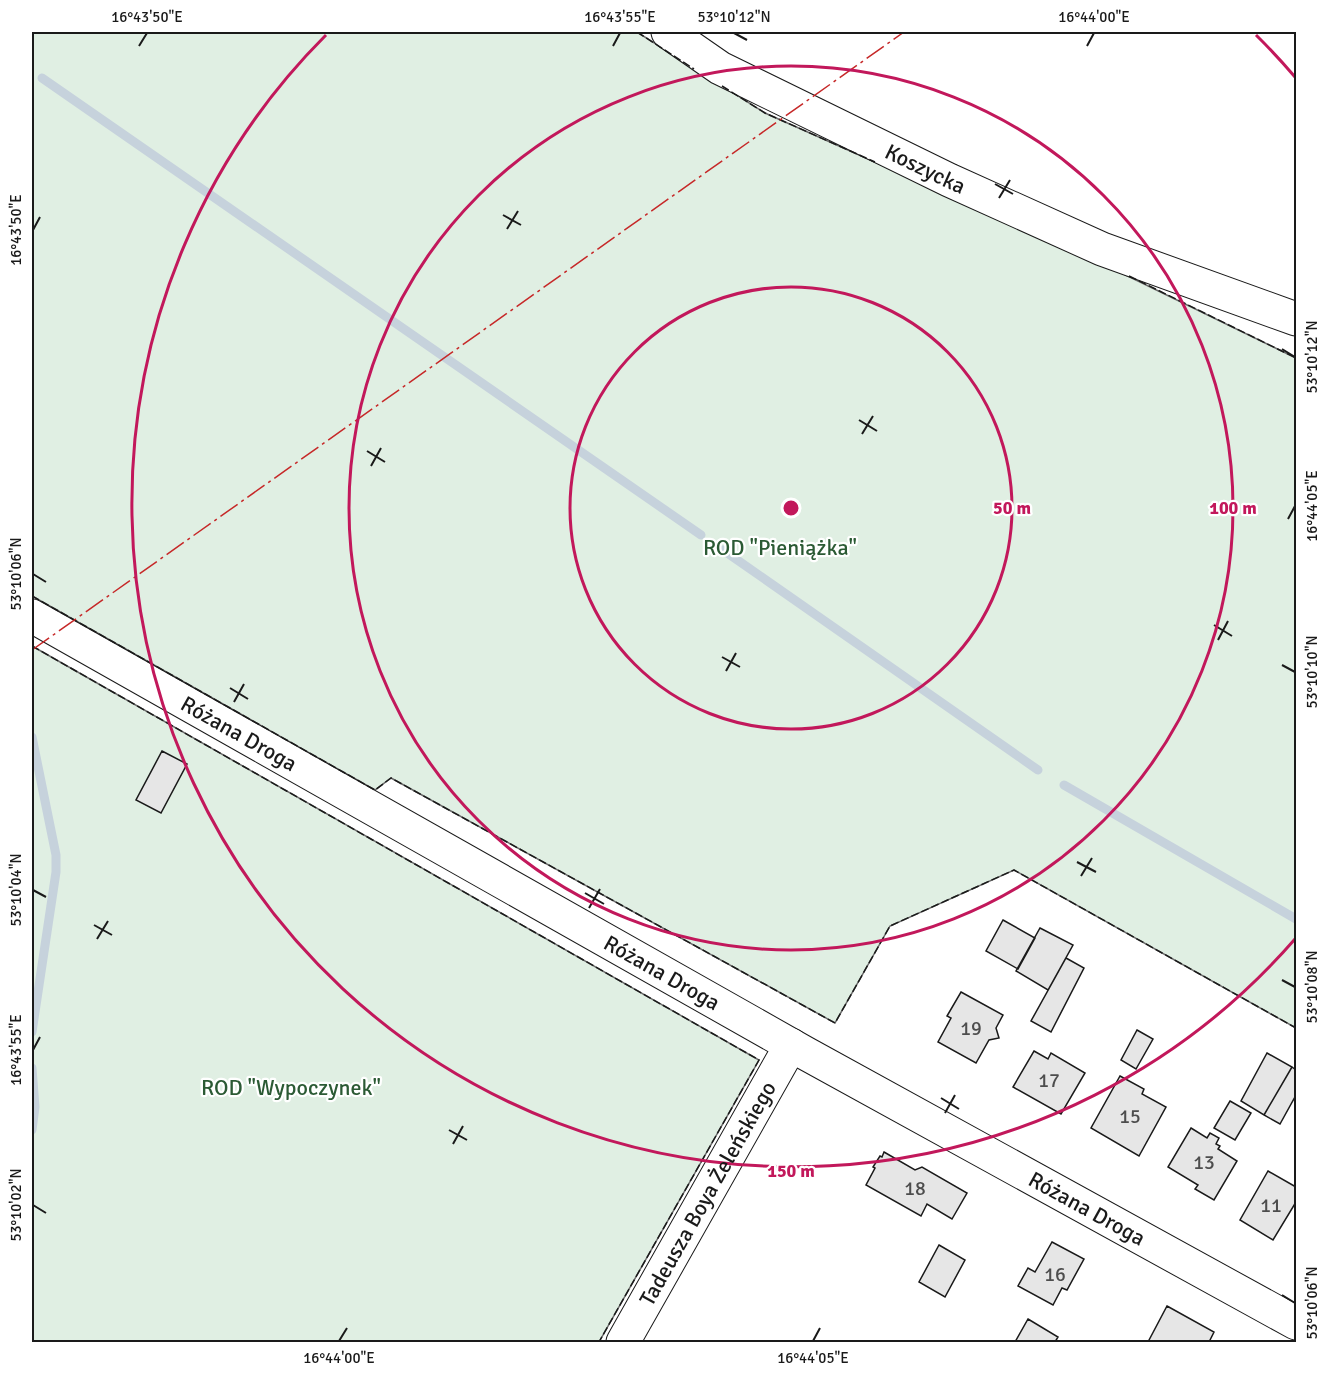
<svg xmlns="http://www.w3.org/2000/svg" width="1328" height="1374" viewBox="0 0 1328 1374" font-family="Signika,sans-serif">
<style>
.green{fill:#e0efe3;stroke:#6a6a6a;stroke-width:1.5}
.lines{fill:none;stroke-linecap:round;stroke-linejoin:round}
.stream{stroke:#c6d2dc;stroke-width:9}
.building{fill:#e6e6e6;stroke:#1a1a1a;stroke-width:1.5}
.minor-casing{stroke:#1a1a1a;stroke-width:35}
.minor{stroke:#fff;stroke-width:33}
.fence{stroke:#1a1a1a;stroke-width:1.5;stroke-dasharray:8 3;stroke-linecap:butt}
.power{stroke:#c62828;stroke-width:1.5;stroke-dasharray:21 4.5 3 4.5;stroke-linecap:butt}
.ticks{fill:none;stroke:#1a1a1a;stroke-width:2}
.ring{fill:none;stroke:#c2185b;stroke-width:3}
.labels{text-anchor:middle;stroke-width:4.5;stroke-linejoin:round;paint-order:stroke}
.number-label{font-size:20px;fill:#4d4d4d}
.street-label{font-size:22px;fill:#1a1a1a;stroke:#fff}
.park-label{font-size:22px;fill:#2b5a34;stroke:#fff}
.centre{fill:#c2185b;stroke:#fff;stroke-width:3}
.ring-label{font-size:18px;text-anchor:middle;font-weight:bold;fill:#c2185b;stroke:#fff;stroke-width:4.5;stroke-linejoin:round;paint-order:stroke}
.neatline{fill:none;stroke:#1a1a1a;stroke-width:2}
.ticks-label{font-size:15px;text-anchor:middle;fill:#1a1a1a}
</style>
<rect width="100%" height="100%" fill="#fff"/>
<path class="green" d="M32,32H637L765,113L1101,263L1296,358V1028L1014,870L890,926L835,1023L391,778L375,790L32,596Z
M32,646L759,1060L599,1342H32Z"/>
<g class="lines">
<path class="stream" d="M42,78L701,535
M723,550L1038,770
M32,737L56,855V872L32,1032
M1064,785L1296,919
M32,1068L35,1107L32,1130"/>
</g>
<path class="building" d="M162,751L187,764L161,813L136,800Z
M1003,920L1035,938L1018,969L986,951Z
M1040,928L1073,945L1048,990L1016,971Z
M1066,958L1084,968L1051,1032L1031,1021Z
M961,992L1003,1015L996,1028L999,1038L989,1040L976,1063L938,1042L951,1018L947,1016Z
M1137,1030L1153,1039L1136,1069L1121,1060Z
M1034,1051L1048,1059L1051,1053L1085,1073L1061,1114L1013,1087Z
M1267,1053L1292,1067L1264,1115L1241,1101Z
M1292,1067L1296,1070V1095L1280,1124L1264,1115Z
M1120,1076L1144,1089L1142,1094L1166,1107L1139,1156L1091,1128Z
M1230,1101L1251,1113L1235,1140L1214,1128Z
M1191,1128L1207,1138L1210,1133L1219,1138L1216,1144L1220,1146L1218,1149L1237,1161L1214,1200L1195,1189L1198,1185L1168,1167Z
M884,1152L915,1170L922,1167L967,1193L952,1219L927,1204L921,1216L866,1185L875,1168L873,1167L880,1156L882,1157Z
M1268,1171L1296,1187V1202L1273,1240L1240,1220Z
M1052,1242L1084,1259L1067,1290L1062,1288L1053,1305L1018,1286L1028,1268L1035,1272Z
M939,1245L965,1260L945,1297L919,1282Z
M1167,1306L1214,1332L1209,1342H1148Z
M1028,1319L1058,1337L1055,1342H1015Z"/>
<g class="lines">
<defs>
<g id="minor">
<path id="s1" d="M668,32L720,68L949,180L1102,249L1296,319"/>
<path id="s2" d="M32,616L805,1053L1296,1323"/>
<path id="s3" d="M623,1342L791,1045"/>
</g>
</defs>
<use href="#minor" class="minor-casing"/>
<use href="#minor" class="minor"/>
<path class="fence" d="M637,32L694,69
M722,86L765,113L875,162
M1129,276L1296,358
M32,596L375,790L391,778L835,1023L890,926L1014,870L1296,1028
M32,646L759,1060L599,1342"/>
<path class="power" d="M32,650L904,32"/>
</g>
<path class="ticks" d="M734,33L747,40M139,46L147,33M613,46L620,33M1087,46L1094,33M995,184L1013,194M999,198L1010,180M503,215L521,225M507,229L518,211M33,230L40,217M1282,349L1295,357M859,420L877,431M862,434L873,416M367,451L385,462M371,466L381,448M1288,519L1295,506M33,574L46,582M1214,625L1232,636M1218,640L1228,621M722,657L740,667M1282,665L1295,672M726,671L736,653M230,688L248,699M234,702L244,684M1077,862L1096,872M1081,876L1092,858M33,890L46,897M585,893L604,904M589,908L600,889M94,925L112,935M97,939L108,921M1282,980L1295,987M33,1050L40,1037M941,1098L959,1109M945,1113L955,1095M449,1130L467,1140M453,1144L463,1126M33,1205L46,1213M1282,1295L1295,1303M339,1341L347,1328M813,1341L820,1328"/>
<g class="ring">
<circle cx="791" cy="508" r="221"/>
<circle cx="791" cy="508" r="442"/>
<path d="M1295 939A663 663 0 1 1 326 35M1256 35A663 663 0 0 1 1295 77"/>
</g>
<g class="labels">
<g class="number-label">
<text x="971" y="1035">19</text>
<text x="1049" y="1087">17</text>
<text x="1130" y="1123">15</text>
<text x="1204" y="1169">13</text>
<text x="915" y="1195">18</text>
<text x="1271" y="1212">11</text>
<text x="1055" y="1281">16</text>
</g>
<g class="street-label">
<text dy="8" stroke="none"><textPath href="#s1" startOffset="292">Koszycka</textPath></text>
<text dy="8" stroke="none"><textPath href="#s2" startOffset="238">Różana Droga</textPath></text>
<text dy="8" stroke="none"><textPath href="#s2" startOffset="724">Różana Droga</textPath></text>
<text dy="8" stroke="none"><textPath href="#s3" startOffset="171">Tadeusza Boya Żeleńskiego</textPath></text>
<text dy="8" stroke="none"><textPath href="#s2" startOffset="1210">Różana Droga</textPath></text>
</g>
<g class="park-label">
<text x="780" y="555">ROD "Pieniążka"</text>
<text x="291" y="1095">ROD "Wypoczynek"</text>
</g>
</g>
<circle cx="791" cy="508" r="9" class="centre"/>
<g class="ring-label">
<text x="1012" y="514">50 m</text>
<text x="1233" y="514">100 m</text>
<text x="791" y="1177">150 m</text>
</g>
<rect width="1328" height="1374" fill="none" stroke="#ffffff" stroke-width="66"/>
<rect x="33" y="33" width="1262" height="1308" class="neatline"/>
<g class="ticks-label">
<text x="147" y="22">16°43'50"E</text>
<text x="620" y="22">16°43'55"E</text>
<text x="734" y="22">53°10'12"N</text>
<text x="1094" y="22">16°44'00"E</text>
<text transform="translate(16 230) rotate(-90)" y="5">16°43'50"E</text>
<text transform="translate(1312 357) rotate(-90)" y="5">53°10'12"N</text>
<text transform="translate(1312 506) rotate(-90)" y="5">16°44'05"E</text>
<text transform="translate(16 574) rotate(-90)" y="5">53°10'06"N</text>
<text transform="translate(1312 672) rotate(-90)" y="5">53°10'10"N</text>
<text transform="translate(16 890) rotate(-90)" y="5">53°10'04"N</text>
<text transform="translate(1312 987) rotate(-90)" y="5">53°10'08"N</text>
<text transform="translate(16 1050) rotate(-90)" y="5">16°43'55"E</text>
<text transform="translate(16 1205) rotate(-90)" y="5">53°10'02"N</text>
<text transform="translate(1312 1303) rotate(-90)" y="5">53°10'06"N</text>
<text x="339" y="1363">16°44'00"E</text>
<text x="813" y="1363">16°44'05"E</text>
</g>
</svg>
